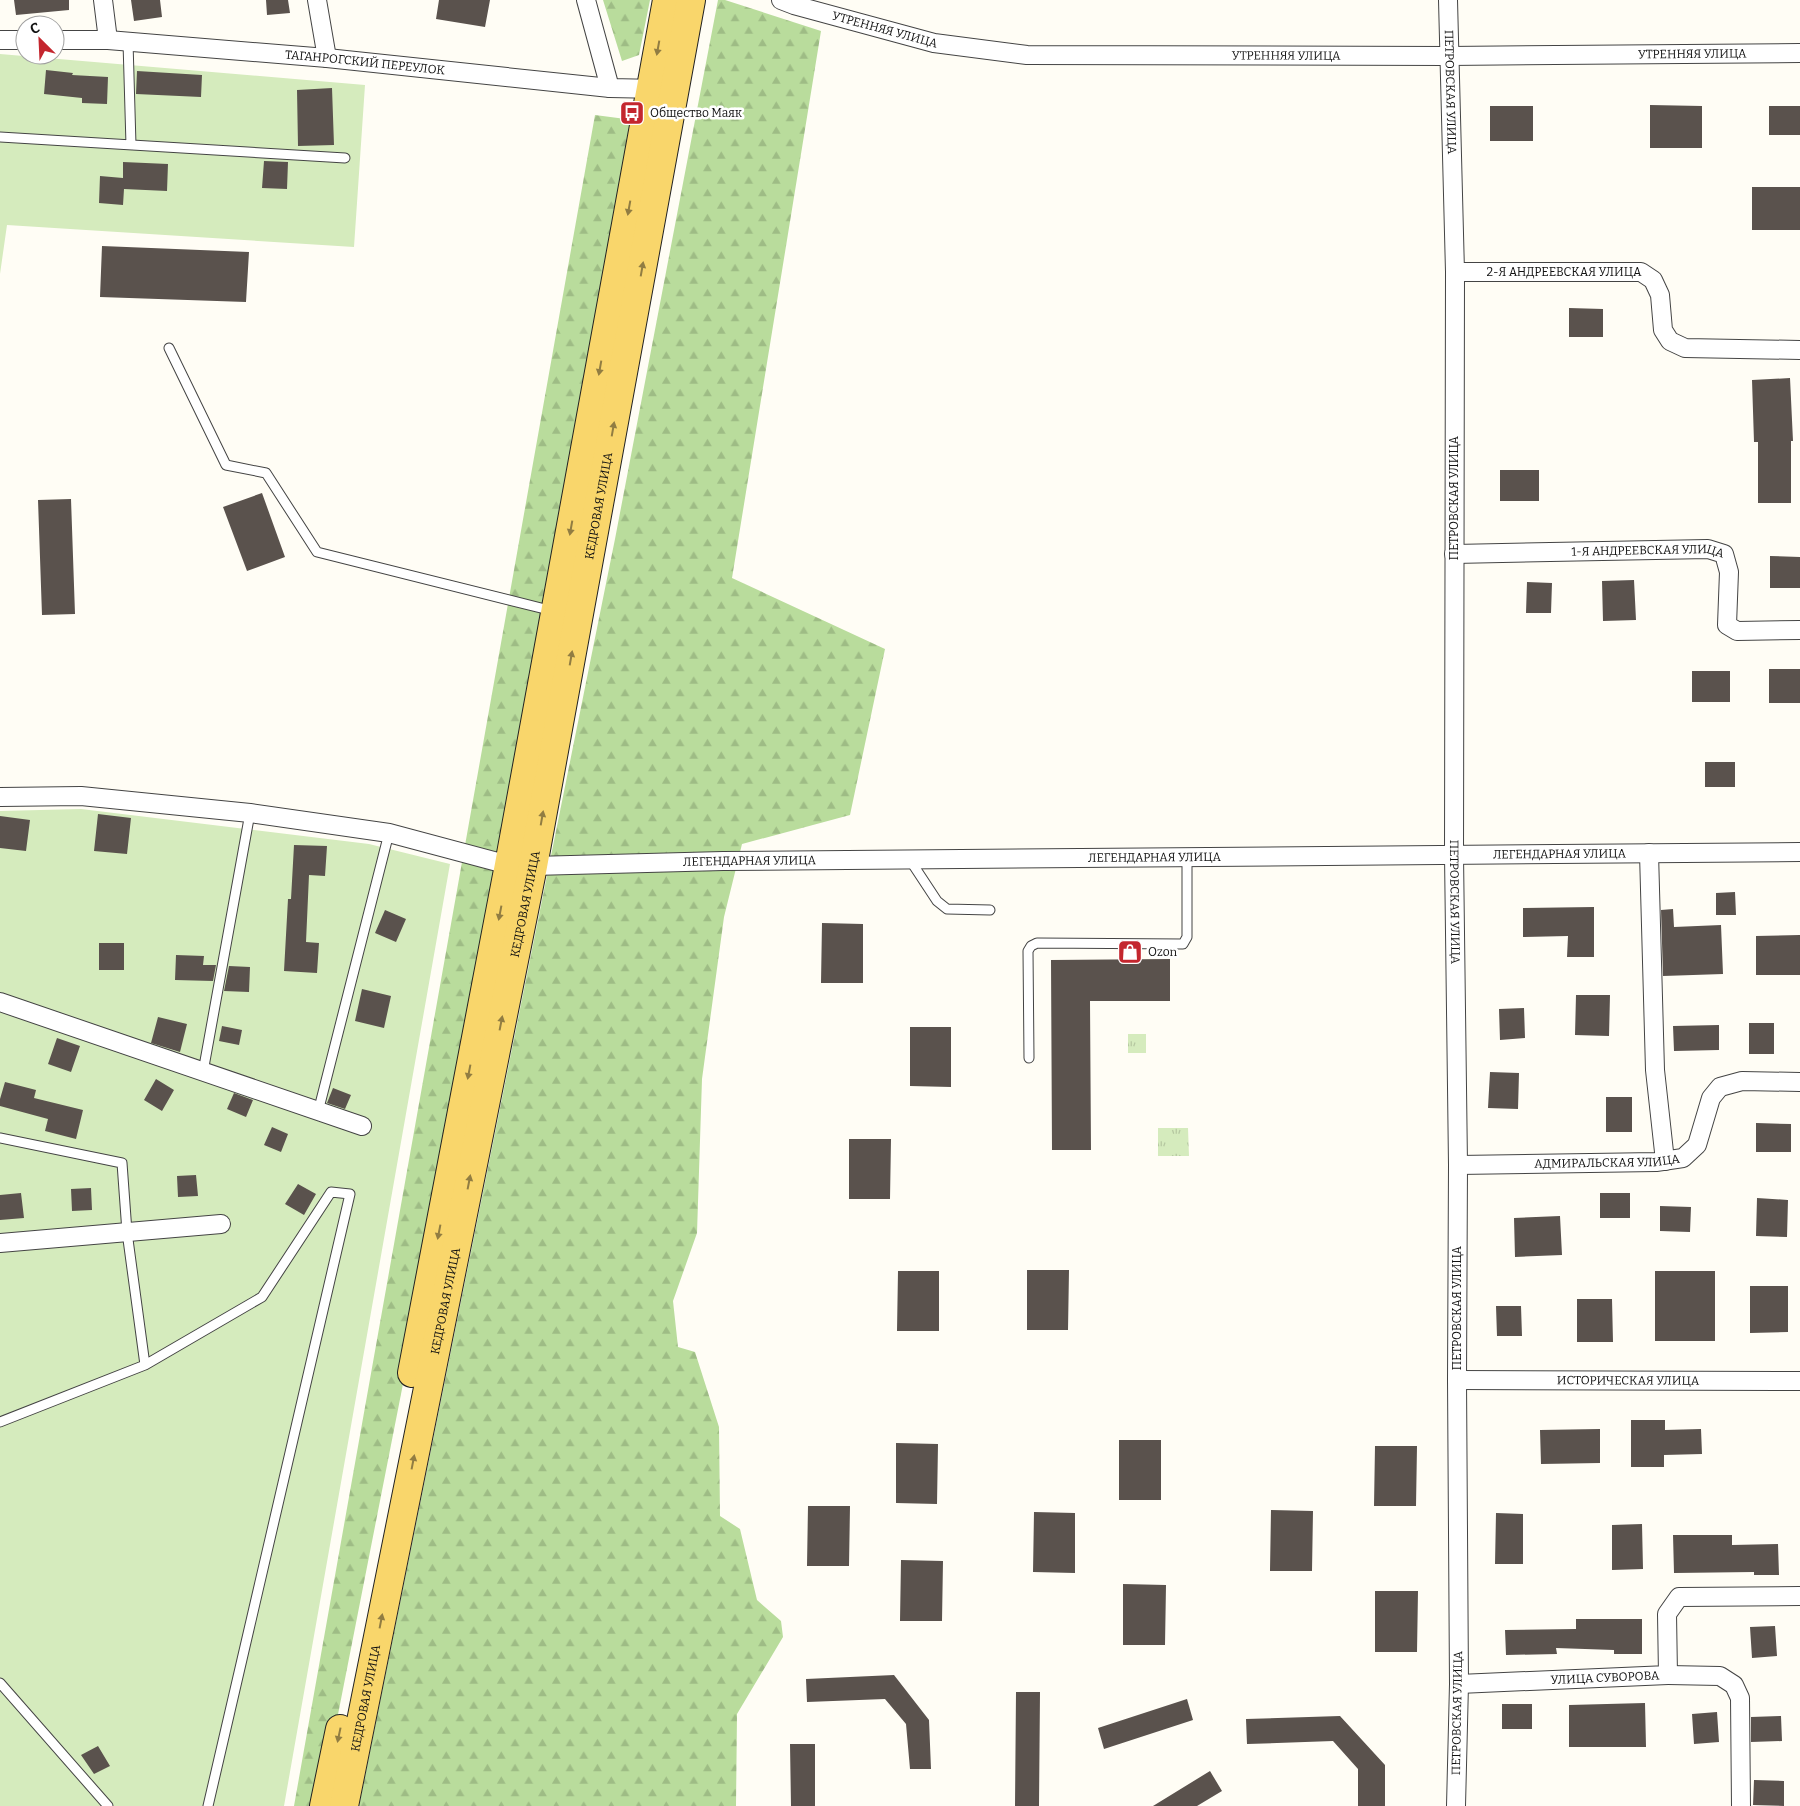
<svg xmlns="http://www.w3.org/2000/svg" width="1800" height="1806" viewBox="0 0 1800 1806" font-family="Bitter,serif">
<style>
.grass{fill:#d5ebbd}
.forest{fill:url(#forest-firs)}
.park{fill:url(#park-tufts)}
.building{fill:#5a524d}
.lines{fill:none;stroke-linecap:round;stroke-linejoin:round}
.service-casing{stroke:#444;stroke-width:11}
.minor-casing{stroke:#444;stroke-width:20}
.primary-casing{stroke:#222;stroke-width:30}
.service{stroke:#fff;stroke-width:9}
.minor{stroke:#fff;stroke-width:18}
.primary{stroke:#f9d66b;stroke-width:28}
.oneway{fill:#917d42}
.labels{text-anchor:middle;stroke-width:5;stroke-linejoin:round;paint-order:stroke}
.street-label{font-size:12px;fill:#111;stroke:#fff}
.poi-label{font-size:12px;fill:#111;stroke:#fff;text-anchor:start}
</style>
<defs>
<pattern id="forest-firs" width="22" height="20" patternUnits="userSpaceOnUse" patternTransform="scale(1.25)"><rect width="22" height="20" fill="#b9dc9c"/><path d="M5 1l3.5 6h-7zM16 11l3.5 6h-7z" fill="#9ebc85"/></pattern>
<pattern id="park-tufts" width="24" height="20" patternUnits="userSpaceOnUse" patternTransform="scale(1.25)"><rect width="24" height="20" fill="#d5ebbd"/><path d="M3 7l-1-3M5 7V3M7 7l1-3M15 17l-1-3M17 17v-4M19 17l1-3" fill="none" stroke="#b6c8a1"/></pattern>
</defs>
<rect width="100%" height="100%" fill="#fffdf5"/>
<path class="grass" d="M0,54L365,85L354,247L7,225L0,274Z
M81,809L369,844L450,864L284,1806H0V811Z"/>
<path class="forest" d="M603,0H650L639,55L622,61Z
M718,0H725L821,31L732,578L885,649L850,815L742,844L724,917L702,1079L697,1233L673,1301L678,1347L695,1352L719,1427L720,1516L740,1529L757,1600L781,1621L783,1637L737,1714L736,1806H359L615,539Z
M595,115L641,121L496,911L320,1806H294Z"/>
<path class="park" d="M1128,1034H1146V1053H1128Z
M1158,1128H1188L1189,1156H1158Z"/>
<path class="building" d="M14,0H69V10L16,15Z
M131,0H160L162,17L134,21Z
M266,0H288L290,13L267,15Z
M439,0H490L485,27L436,19Z
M46,70L73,73L72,75L108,77L107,104L82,103V98L44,94Z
M137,71L202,75L201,97L136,94Z
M332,88L334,145L298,146L297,90Z
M1650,105L1702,106V148H1650Z
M1490,106H1533V141H1490Z
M1769,106H1800V135H1769Z
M264,161L288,162L287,189L262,188Z
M123,162L168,164L167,191L124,189L123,205L99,203L100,176L123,178Z
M1752,187H1800V230H1752Z
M102,246L249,252L246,302L100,297Z
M1569,308L1603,309V337H1569Z
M1790,378L1793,441H1791V503H1758V442H1754L1752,380Z
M1500,470H1539V501H1500Z
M262,493L285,557L247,571L223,507Z
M71,499L75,614L42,615L38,500Z
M1770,556L1800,557V588H1770Z
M1634,580L1636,620L1603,621L1602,581Z
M1527,582L1552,583L1551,613H1526Z
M1769,669H1800V703H1769Z
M1692,671H1730V702H1692Z
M1705,762H1735V787H1705Z
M98,814L131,818L127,854L94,851Z
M0,816L30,820L26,851L0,848Z
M294,845L327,846L325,876L309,875L306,942L319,943L317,973L284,971L288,899H291Z
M1735,892L1736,915H1716V893Z
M1594,907V957H1567L1568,936L1523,937V908Z
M1673,909L1674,927L1721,925L1723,974L1663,976L1661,910Z
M385,910L406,919L396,942L375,933Z
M822,923L863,924V983H821Z
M1800,935V975H1756V936Z
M99,943H124V970H99Z
M176,955L204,956L203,965H216L213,981L175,980Z
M1170,959V1001H1090L1091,1150H1052L1051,960Z
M229,966L250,967L249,992L224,991Z
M362,989L391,996L384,1028L355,1021Z
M1576,995H1610L1609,1036L1575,1035Z
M1524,1008L1525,1038L1500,1040L1499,1009Z
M158,1017L187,1024L180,1052L151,1043Z
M1749,1023H1774V1054H1749Z
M1719,1025V1050L1674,1051L1673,1026Z
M222,1026L242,1030L239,1045L219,1041Z
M910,1027H951V1087L910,1086Z
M57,1038L80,1046L71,1072L48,1064Z
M1490,1072L1519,1073L1518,1109L1488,1108Z
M156,1079L174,1090L162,1111L144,1100Z
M5,1082L36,1090L34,1098L83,1110L76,1139L45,1131L48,1119L0,1106V1099Z
M333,1088L351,1095L345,1109L327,1103Z
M234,1093L253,1100L246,1117L227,1109Z
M1606,1097H1632V1132H1606Z
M1756,1123L1791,1124V1152H1756Z
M272,1127L288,1134L281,1152L264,1145Z
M849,1139H891L890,1199H849Z
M196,1175L198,1196L178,1197L177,1176Z
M298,1184L316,1194L304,1215L285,1204Z
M91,1188L92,1210L72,1211L71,1189Z
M21,1193L24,1218L0,1220V1195Z
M1600,1193H1630V1218H1600Z
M1757,1198L1788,1200L1787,1237L1756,1236Z
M1660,1206L1691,1207L1690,1232L1660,1231Z
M1560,1216L1562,1255L1515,1257L1514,1218Z
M1027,1270H1069L1068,1330H1027Z
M898,1271H939V1331H897Z
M1655,1271H1715V1341H1655Z
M1750,1286H1788V1332L1750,1333Z
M1577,1299H1612L1613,1342H1577Z
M1496,1306H1521L1522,1336H1497Z
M1631,1420H1665V1430L1701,1429L1702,1454L1664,1455V1467H1631Z
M1600,1429V1463L1541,1464L1540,1430Z
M1119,1440H1161V1500H1119Z
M896,1443L938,1444L937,1504L896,1503Z
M1375,1446H1417L1416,1506H1374Z
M808,1506H850L849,1566H807Z
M1271,1510L1313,1511L1312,1571H1270Z
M1034,1512L1075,1513V1573L1033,1572Z
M1496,1513L1523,1514V1564H1495Z
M1642,1524L1643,1569L1612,1570V1525Z
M1673,1535H1732V1545L1778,1544L1779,1575H1754V1572L1674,1573Z
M901,1560L943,1561L942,1621H900Z
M1123,1584L1166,1585L1165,1645H1123Z
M1375,1591H1418L1417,1652H1375Z
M1576,1619H1642V1654H1614V1650L1556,1648L1557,1654L1506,1655L1505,1630L1576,1629Z
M1775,1626L1777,1656L1752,1658L1750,1627Z
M894,1675L929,1720L931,1769H910L906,1724L885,1699L807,1702L806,1679Z
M1016,1692H1040L1039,1806H1015Z
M1187,1699L1193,1720L1104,1749L1098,1728Z
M1645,1703L1646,1747H1569V1705Z
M1502,1704H1532V1729H1502Z
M1717,1712L1719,1742L1694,1744L1692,1714Z
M1340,1716L1385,1765V1806H1358V1769L1333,1741L1247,1744L1246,1719Z
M1781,1716L1782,1741L1751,1742V1717Z
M790,1744H815V1806H791Z
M98,1746L110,1766L94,1774L81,1755Z
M1210,1771L1222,1791L1197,1806H1153Z
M1754,1780L1784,1781V1806L1753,1805Z"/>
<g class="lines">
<defs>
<path id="service" d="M128,42L131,145
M0,137L345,158
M169,348L226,465L266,473L317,552L553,611
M910,860L937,901L947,909L990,910
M1029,1058L1028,951L1031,946L1037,943L1183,944L1187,937V857
M203,1072L250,813
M318,1112L389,833
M0,1138L122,1163L127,1232L145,1365
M0,1422L145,1365L262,1297L331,1192L350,1194L208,1806
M0,1683L108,1806"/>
<g id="minor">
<path d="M103,0L108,40"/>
<path d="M317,0L327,58"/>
<path d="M586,0L610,88"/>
<path id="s1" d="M781,0L794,5L934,43L1027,55L1448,56L1800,53"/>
<path id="s2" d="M1448,0L1455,272L1454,855L1458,1165L1457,1380L1459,1684L1456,1806"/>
<path d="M0,40H25"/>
<path id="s3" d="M55,40H108L327,58L610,88L659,89"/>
<path id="s4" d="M1455,272H1641L1653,280L1660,295L1663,330L1670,341L1685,348L1800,350"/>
<path id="s5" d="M1454,554L1708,549L1724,554L1729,572L1727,625L1737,631L1800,630"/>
<path id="s6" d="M0,797L81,796L250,813L389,833L509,865L533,866L723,861L1800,852"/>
<path d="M1649,853L1655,1070L1665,1161"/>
<path d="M0,1002L362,1126"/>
<path id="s7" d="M1458,1165L1656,1162L1683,1158L1697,1145L1711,1098L1720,1087L1742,1081L1800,1082"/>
<path d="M0,1243L221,1224"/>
<path id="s8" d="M1457,1380L1800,1381"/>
<path d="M1668,1675L1720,1676L1734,1685L1740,1698L1741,1806"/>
<path id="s9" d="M1459,1684L1668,1675L1667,1614L1679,1597L1800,1596"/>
</g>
<g id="primary">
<path d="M412,1373L509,865L667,0"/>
<path d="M324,1806L340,1729"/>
<path id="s10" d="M344,1806L533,866L691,0"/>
</g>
</defs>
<use href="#service" class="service-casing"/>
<use href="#minor" class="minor-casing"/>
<use href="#primary" class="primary-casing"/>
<use href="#service" class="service"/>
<use href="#minor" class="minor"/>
<use href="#primary" class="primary"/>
</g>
<defs><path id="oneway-solid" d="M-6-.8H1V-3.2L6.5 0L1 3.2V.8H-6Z" transform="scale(1.25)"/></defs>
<g class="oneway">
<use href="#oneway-solid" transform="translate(658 48) rotate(100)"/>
<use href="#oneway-solid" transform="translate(629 208) rotate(100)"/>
<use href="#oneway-solid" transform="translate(642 269) rotate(-80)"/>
<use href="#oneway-solid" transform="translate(600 368) rotate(100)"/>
<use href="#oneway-solid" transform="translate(613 429) rotate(-80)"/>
<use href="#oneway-solid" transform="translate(571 528) rotate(100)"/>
<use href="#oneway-solid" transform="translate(571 658) rotate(-80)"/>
<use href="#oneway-solid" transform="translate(542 818) rotate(-80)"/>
<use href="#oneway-solid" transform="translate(500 913) rotate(101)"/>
<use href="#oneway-solid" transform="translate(501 1023) rotate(-79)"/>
<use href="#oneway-solid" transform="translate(469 1072) rotate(101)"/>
<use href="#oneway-solid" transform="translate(469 1182) rotate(-79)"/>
<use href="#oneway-solid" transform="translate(439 1232) rotate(101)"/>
<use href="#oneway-solid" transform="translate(413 1462) rotate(-79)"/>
<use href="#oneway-solid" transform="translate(381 1621) rotate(-79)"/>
<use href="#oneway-solid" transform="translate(339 1735) rotate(102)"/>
</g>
<defs>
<symbol id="bus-square" viewBox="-11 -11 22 22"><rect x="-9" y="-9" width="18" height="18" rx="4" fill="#c4262e" stroke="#fff"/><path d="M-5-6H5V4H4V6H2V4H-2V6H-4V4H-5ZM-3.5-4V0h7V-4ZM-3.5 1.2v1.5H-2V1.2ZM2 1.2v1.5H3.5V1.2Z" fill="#fff"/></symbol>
<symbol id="shop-square" viewBox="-11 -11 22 22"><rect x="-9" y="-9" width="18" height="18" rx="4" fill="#c4262e" stroke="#fff"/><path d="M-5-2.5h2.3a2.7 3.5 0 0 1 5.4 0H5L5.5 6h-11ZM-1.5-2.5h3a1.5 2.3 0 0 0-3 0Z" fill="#fff"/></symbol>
</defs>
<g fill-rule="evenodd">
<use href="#bus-square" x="618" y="99" width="28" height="28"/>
<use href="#shop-square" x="1116" y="938" width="28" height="28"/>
</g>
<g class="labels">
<g class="street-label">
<text dy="4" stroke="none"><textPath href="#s1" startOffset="108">УТРЕННЯЯ УЛИЦА</textPath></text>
<text dy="4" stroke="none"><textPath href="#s1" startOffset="918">УТРЕННЯЯ УЛИЦА</textPath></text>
<text dy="4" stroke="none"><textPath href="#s1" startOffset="512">УТРЕННЯЯ УЛИЦА</textPath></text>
<text dy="4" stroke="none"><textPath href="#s3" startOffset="311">ТАГАНРОГСКИЙ ПЕРЕУЛОК</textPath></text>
<text dy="4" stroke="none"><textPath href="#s2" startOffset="92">ПЕТРОВСКАЯ УЛИЦА</textPath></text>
<text dy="4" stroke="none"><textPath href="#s4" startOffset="109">2-Я АНДРЕЕВСКАЯ УЛИЦА</textPath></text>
<text transform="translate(1454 498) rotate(-90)" y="4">ПЕТРОВСКАЯ УЛИЦА</text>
<text dy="4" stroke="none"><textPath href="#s10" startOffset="1325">КЕДРОВАЯ УЛИЦА</textPath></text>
<text dy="4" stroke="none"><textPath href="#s5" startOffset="194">1-Я АНДРЕЕВСКАЯ УЛИЦА</textPath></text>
<text dy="4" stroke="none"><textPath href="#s6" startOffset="1566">ЛЕГЕНДАРНАЯ УЛИЦА</textPath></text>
<text dy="4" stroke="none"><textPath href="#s6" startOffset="1161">ЛЕГЕНДАРНАЯ УЛИЦА</textPath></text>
<text dy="4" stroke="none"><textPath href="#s6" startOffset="756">ЛЕГЕНДАРНАЯ УЛИЦА</textPath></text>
<text dy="4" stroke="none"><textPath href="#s2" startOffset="902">ПЕТРОВСКАЯ УЛИЦА</textPath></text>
<text dy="4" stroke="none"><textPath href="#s10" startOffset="920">КЕДРОВАЯ УЛИЦА</textPath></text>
<text dy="4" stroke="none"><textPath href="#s7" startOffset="149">АДМИРАЛЬСКАЯ УЛИЦА</textPath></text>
<text dy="4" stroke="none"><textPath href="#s10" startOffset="515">КЕДРОВАЯ УЛИЦА</textPath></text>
<text transform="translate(1457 1308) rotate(-90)" y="4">ПЕТРОВСКАЯ УЛИЦА</text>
<text dy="4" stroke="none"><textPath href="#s8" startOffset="171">ИСТОРИЧЕСКАЯ УЛИЦА</textPath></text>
<text dy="4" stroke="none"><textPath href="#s9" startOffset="146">УЛИЦА СУВОРОВА</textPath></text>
<text dy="4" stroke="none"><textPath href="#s10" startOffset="110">КЕДРОВАЯ УЛИЦА</textPath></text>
<text transform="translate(1457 1713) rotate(-89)" y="4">ПЕТРОВСКАЯ УЛИЦА</text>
</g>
<g class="poi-label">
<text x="650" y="117">Общество Маяк</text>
<text x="1148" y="956">Ozon</text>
</g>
</g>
<g transform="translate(40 40) rotate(336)"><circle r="24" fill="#ffffff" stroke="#a0a0a0"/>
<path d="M0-4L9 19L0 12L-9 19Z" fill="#c4262e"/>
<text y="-8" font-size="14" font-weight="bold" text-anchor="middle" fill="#111111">С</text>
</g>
</svg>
